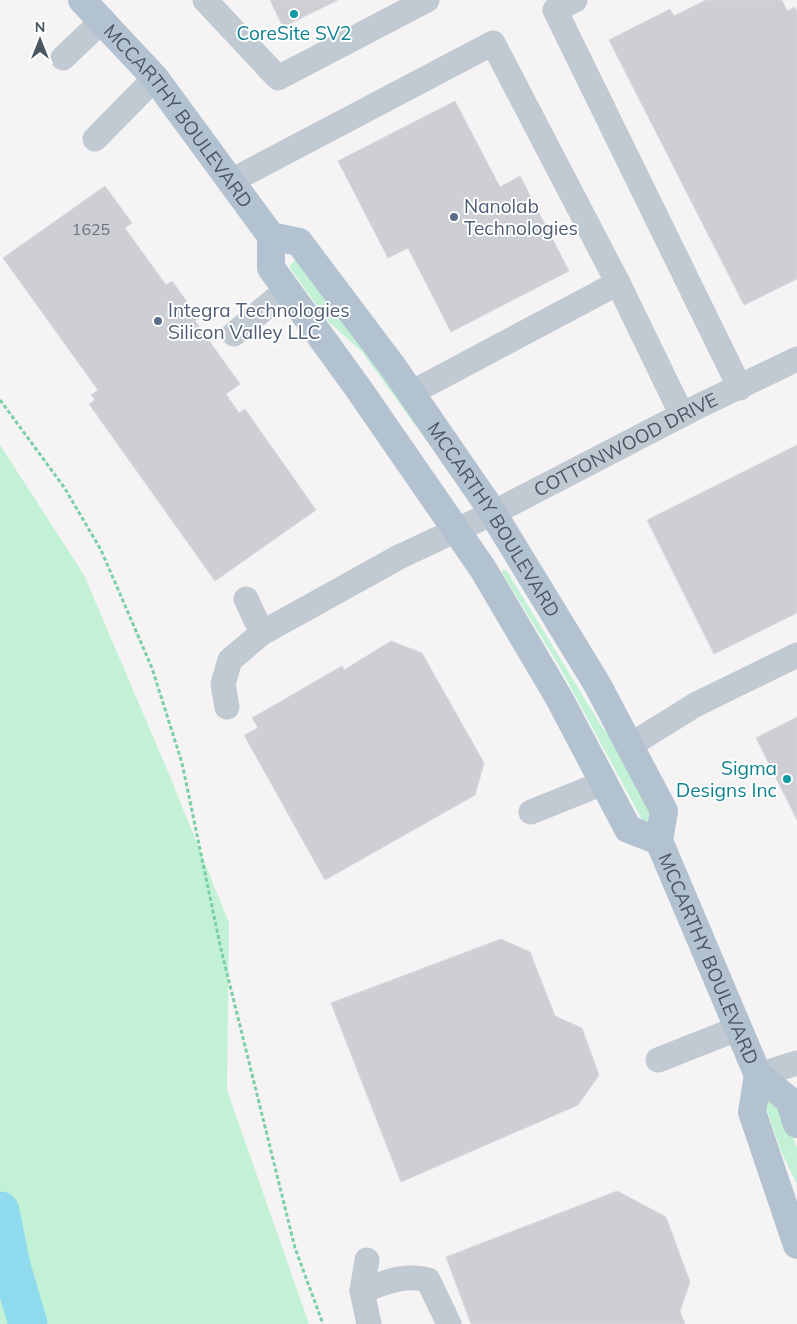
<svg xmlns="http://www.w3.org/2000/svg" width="797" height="1324" viewBox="0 0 797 1324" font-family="Mulish,sans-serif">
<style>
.green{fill:#c3f1d5}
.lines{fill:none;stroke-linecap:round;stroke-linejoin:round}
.river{stroke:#90daee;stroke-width:39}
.building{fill:#cdcfd5;stroke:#d7d9de}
.path{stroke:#7ad0a6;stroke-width:3;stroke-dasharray:4 2.5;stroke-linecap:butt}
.minor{stroke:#c1cad2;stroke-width:25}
.major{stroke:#b3c2d1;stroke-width:28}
.culture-dot{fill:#0f9aa8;stroke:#fff;stroke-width:2}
.service-dot{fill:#5c6f8a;stroke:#fff;stroke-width:2}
.labels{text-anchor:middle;stroke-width:4;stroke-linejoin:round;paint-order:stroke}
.number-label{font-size:16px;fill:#6b747e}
.culture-label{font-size:19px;fill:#0d838f;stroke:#fff}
.street-label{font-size:19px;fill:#4a5661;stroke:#fff}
.service-label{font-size:19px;fill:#4e5e75;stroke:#fff;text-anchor:start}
</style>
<rect width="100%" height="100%" fill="#f5f3f3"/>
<path class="green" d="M298,258H302L463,491L362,352L328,321L290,268V265Z
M0,445L84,575L169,774L229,923L227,1090L309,1324H0Z
M503,569L507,571L602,727L621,750L658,818L645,825L558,664L502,573Z
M769,1101L781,1102L797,1148V1184L781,1151L765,1105Z"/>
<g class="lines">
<path class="river" d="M0,1211L11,1266L28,1324"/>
</g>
<path class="building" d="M270,0H338L283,27Z
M706,0H782L787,11L795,7L797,12V279L744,305L609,40L670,9L674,16Z
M455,101L500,187L520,176L569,271L451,332L408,248L388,258L338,161Z
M105,186L132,223L125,228L166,285L172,281L199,318L195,321L240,384L226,394L239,413L245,409L316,510L215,581L89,404L95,400L91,395L98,390L3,258Z
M797,445V613L714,654L647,520Z
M391,641L422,653L484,763L475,795L325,880L244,735L258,728L252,718L342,666L344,670Z
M797,717V820L756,738Z
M501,939L530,952L555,1016L582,1028L599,1075L578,1105L401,1182L331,1003Z
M617,1191L666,1217L690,1282L680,1311L685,1324H471L446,1257Z"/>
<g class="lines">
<path class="path" d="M0,400L64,487L101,550L152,668L182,763L220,945L295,1248L323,1324"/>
<g class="minor">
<path d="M205,0L278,78L427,0"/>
<path d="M575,0L555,10L740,388"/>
<path d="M63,58L103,20"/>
<path d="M95,139L155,78"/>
<path d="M231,181L493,43L618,283L682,415"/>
<path d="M234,334L286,290"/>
<path d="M411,393L618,283"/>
<path d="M246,599L262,633"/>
<path id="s1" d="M227,707L223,684L230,660L262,633L399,557L493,513L699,406L797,359"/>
<path d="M629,746L695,705L797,655"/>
<path d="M531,812L603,783"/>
<path d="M658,1060L739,1028"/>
<path d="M758,1075L797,1063"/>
<path d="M367,1260L362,1291L369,1324"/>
<path d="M362,1291C384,1283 405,1273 428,1280L449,1324"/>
</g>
<g class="major">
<path id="s2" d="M82,0L155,78L271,236V268L358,388L483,569L559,698L628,829L659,841"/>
<path id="s3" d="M271,236L299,242L393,367L486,502L597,684L664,811L659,841L758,1075L789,1100L797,1124"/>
<path d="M758,1075L752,1112L797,1245"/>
</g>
</g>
<g class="culture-dot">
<circle cx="294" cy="14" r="5"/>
<circle cx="787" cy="779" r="5"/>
</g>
<g class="service-dot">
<circle cx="454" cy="217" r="5"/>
<circle cx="158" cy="321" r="5"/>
</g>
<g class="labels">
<g class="number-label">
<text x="91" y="235">1625</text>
</g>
<g class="culture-label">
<text x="294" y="40">CoreSite SV2</text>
<text x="777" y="775" text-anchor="end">Sigma<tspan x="777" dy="22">Designs Inc</tspan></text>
</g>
<g class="street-label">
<text dy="7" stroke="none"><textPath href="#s2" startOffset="151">MCCARTHY BOULEVARD</textPath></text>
<text dy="7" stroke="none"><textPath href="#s1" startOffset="500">COTTONWOOD DRIVE</textPath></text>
<text dy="7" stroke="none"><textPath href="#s3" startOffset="368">MCCARTHY BOULEVARD</textPath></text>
<text dy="7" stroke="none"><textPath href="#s3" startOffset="864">MCCARTHY BOULEVARD</textPath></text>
</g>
<g class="service-label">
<text x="464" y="213">Nanolab<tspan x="464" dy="22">Technologies</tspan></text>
<text x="168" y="317">Integra Technologies<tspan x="168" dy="22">Silicon Valley LLC</tspan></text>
</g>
</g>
<g transform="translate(40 40)" stroke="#ffffff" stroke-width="4" paint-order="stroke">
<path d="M0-4L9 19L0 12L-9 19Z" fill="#4a5661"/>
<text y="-8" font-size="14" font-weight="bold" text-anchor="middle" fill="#4a5661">N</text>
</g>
</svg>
